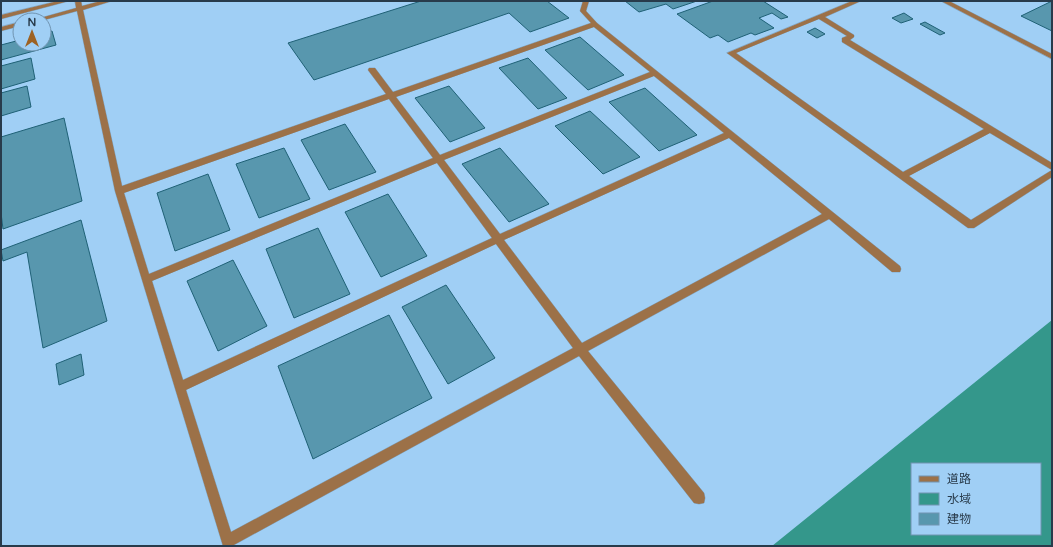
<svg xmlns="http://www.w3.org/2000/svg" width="1053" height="547" viewBox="0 0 1053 547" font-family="'Varela Round','Noto Sans JP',sans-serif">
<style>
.water{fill:#34978b;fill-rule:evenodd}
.building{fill:#5897ae;stroke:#1f6176}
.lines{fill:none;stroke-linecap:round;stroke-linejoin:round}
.minor-casing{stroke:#83abcc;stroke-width:1}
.minor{fill:#9c7148;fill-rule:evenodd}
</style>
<rect width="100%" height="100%" fill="#a0cff5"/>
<path class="water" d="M1052,320V546H772ZM912,464H1040V534H912Z"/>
<path class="building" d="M421,1H547L569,18L530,32L509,13L314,80L288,43Z
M625,1H697L673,9L666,4L639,12Z
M713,1H763L788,17L781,19L772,13L759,18L774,28L755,35L751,33L728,42L718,35L710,38L677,14Z
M1052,1V31L1021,16Z
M904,13L913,19L901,23L892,18Z
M925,22L945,33L940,35L920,24Z
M815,28L825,34L817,38L807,32Z
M52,31L56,45L1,60V45L20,40V44H44V33Z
M580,37L624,75L588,90L545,50Z
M31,58L35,79L1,89V66Z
M528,58L567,98L538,109L499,68Z
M27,86L31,107L1,116V93Z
M449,86L485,128L450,142L415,98Z
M645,88L697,135L659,151L609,102Z
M590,111L640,157L603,174L555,126Z
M64,118L82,201L3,229L1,213V137Z
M345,124L376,172L329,190L301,140Z
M284,148L310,199L259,218L236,164Z
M500,148L549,204L509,222L462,164Z
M208,174L230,230L175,251L157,193Z
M388,194L427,256L381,277L345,212Z
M81,220L107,321L43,348L27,252L3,261L1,250Z
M318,228L350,294L294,318L266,249Z
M233,260L267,326L218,351L187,281Z
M446,285L495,358L448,384L402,307Z
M389,315L432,398L313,459L278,366Z
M81,354L84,375L59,385L56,364Z"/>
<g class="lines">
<defs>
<path id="minor" d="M58,1H69L1,19V15Z
M75,1H81L82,6L101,1H112L83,10L122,186L386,94L368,70L369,68H375L393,92L591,23L580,11L583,1H589L586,11L597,23L900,266L901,269L900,272H892L829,219L588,351L704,493L705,498L704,503L699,504L694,503L579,356L232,546H223L115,191L77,11L44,20H33L76,8ZM594,27L650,72L440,155L396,97ZM654,76L724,133L500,234L444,160ZM389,99L433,158L149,274L124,193ZM729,138L822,214L582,343L504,240ZM437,163L492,238L183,380L152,281ZM496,244L573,348L231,532L186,390Z
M852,1H861L825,17L854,35V37L850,40L1052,163V177L974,228H968L727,53ZM819,19L847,36L842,38V42L984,129L903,172L736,53ZM990,133L1052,170L971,220L909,176Z
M941,1H949L1052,54V59Z
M20,22V26L1,31V27Z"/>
</defs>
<use href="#minor" class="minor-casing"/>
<use href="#minor" class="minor"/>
</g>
<rect width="1053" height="547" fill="none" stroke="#283b4b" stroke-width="4"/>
<rect x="911" y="463" width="130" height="72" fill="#a0cff5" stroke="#7094b1"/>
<rect x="919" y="476" width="20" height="6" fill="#9c7148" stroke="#7094b1"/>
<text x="947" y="483" font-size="12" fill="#283b4b">道路</text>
<rect x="919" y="493" width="20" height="12" fill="#34978b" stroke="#7094b1"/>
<text x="947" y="503" font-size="12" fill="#283b4b">水域</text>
<rect x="919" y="513" width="20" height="12" fill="#5897ae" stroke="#7094b1"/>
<text x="947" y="523" font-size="12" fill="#283b4b">建物</text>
<g transform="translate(32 32)"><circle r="19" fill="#a0cff5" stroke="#7094b1"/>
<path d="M0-3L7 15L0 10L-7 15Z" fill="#9d6223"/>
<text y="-6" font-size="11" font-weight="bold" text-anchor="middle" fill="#283b4b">N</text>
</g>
</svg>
